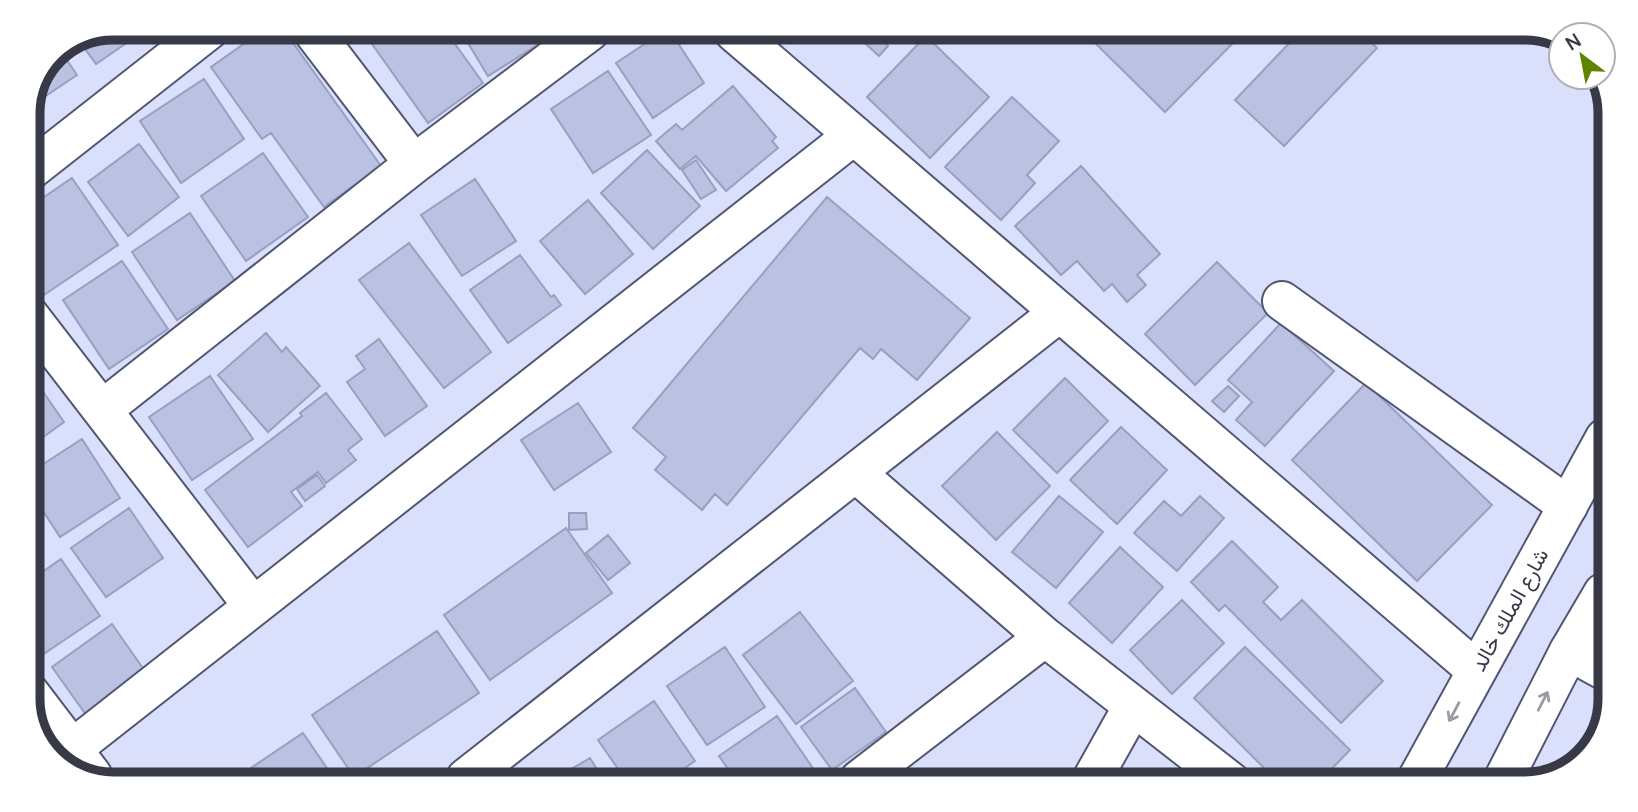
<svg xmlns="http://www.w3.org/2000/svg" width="1638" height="812" viewBox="0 0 1638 812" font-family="Manrope,Vazirmatn,sans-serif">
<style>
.building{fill:#bac1e2;stroke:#999fbf;stroke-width:2}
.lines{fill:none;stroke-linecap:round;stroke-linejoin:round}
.minor-casing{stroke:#515773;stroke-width:42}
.major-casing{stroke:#515773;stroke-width:42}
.minor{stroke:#fff;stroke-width:38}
.major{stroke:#fff;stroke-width:38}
.oneway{stroke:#9b9ca3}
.labels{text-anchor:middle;stroke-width:5;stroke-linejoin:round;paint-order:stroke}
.street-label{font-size:21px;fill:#373947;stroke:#fff}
.rim{fill:none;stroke:#373947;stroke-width:9}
</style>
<rect width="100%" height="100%" fill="#dae0fb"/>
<path class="building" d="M113,28H148L96,64L80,42Z
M265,29H283L381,166L324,207L271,133L262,139L211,67Z
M392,30H445L483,83L428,123L372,44Z
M460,30H530L539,44L488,76Z
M664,31H670L704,83L653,118L616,63Z
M862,32L874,33L888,46L879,56L858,37Z
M1086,34L1241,35L1165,112Z
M1297,35H1364L1377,48L1284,146L1235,100Z
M926,36L989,97L930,158L867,97Z
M60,50L77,75L28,108L53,53Z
M608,71L651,135L593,173L551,109Z
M204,79L244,139L181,183L140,121Z
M733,86L776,137L772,141L778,148L726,191L696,156L680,169L656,141L676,124L682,130Z
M1012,97L1059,141L1027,175L1035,183L1001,220L945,167Z
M139,144L179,197L128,236L88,182Z
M647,150L700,206L653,249L601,193Z
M263,153L308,217L246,261L201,196Z
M696,160L716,190L701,199L682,170Z
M1081,166L1160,254L1137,275L1146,285L1127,302L1112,284L1104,291L1077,261L1061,275L1015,226Z
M72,178L118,245L44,295L28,273V208Z
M475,179L516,241L462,276L421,215Z
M827,197L970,318L917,380L881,349L873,359L860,348L727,505L715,494L702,510L655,470L666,457L633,428Z
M588,200L633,254L585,294L540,241Z
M190,213L235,281L177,320L132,252Z
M409,243L491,352L444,388L359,280Z
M520,255L551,297L554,295L561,305L508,343L470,290Z
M122,261L168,329L109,369L63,300Z
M1217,262L1268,313L1195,385L1145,334Z
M1281,323L1334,371L1265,446L1236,420L1252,402L1228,380Z
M266,333L282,352L286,347L320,386L268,432L218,375Z
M379,339L427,406L385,436L347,382L365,369L356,356Z
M28,370L64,422L28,448Z
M210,376L253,439L192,480L149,417Z
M1065,378L1108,421L1057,473L1013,430Z
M1366,383L1492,505L1417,581L1292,460Z
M1228,386L1239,396L1224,412L1212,401Z
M326,393L362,439L348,450L356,460L326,483L318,472L291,492L302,506L248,547L205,490L302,416L300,413Z
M578,403L611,452L554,490L521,440Z
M1121,427L1167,470L1117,524L1070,480Z
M997,432L1050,486L996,540L942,486Z
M82,439L120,498L60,537L28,488V474Z
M317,475L325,486L305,501L297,489Z
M1059,496L1103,532L1056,588L1012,552Z
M1200,496L1224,518L1177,571L1134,533L1164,501L1181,516Z
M129,508L163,558L106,597L71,548Z
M569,513H586L587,529L569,530Z
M566,528L612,593L490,680L444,615Z
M28,533L39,548L28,555Z
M608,535L630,563L608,580L586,553Z
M1232,541L1278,587L1263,602L1281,620L1302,600L1383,681L1341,723L1225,605L1219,611L1191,582Z
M1120,547L1163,587L1112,643L1069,603Z
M61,559L100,616L39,657L28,641V582Z
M1182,600L1224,643L1172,694L1130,650Z
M800,612L853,681L796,724L743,655Z
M112,624L154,684L94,726L52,667Z
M437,631L479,693L354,777L312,715Z
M725,647L765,707L707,745L667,686Z
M1245,647L1350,750L1318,783H1279L1194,698Z
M855,688L886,732L832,770L801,727Z
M654,701L695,761L669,779H625L598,740Z
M777,716L817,774L809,780L735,779L719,756Z
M303,733L333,777L239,776Z
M590,758L603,779L556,778Z
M709,769L716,779H694Z"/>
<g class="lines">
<defs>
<path id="minor" d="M734,32L1476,670
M414,164L590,31
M28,172L210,29
M1282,301L1568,506
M28,314L253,606
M102,410L414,164L311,29
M856,473L1045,637
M1569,651L1602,669
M28,691L92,775
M72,749L854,135
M466,778L1060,312
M859,780L1045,637L1231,782
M1091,781L1133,706"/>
<path id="major" d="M1415,783L1605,438
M1501,784L1569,651L1603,593"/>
</defs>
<use href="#minor" class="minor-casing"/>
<use href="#major" class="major-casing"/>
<use href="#minor" class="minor"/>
<use href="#major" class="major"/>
</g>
<defs><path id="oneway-shaft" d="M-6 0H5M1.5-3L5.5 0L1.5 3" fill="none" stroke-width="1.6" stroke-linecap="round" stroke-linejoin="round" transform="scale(1.75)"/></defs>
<g class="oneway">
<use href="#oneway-shaft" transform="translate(1543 701) rotate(-63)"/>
<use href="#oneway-shaft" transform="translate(1454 712) rotate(118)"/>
</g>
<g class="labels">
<g class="street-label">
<text transform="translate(1510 610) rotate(-61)" y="7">شارع الملك خالد</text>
</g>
</g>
<path d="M0 0H1638V812H0ZM113 40H1525A73 73 0 0 1 1598 113V699A73 73 0 0 1 1525 772H113A73 73 0 0 1 40 699V113A73 73 0 0 1 113 40Z" fill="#fff" fill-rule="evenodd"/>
<path class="rim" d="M113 40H1525A73 73 0 0 1 1598 113V699A73 73 0 0 1 1525 772H113A73 73 0 0 1 40 699V113A73 73 0 0 1 113 40Z"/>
<g transform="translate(1582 56) rotate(328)"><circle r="33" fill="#ffffff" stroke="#afb0b5" stroke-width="2"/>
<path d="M0-5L12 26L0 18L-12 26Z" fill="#5f8401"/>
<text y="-10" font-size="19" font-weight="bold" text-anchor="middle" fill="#373947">N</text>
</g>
</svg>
